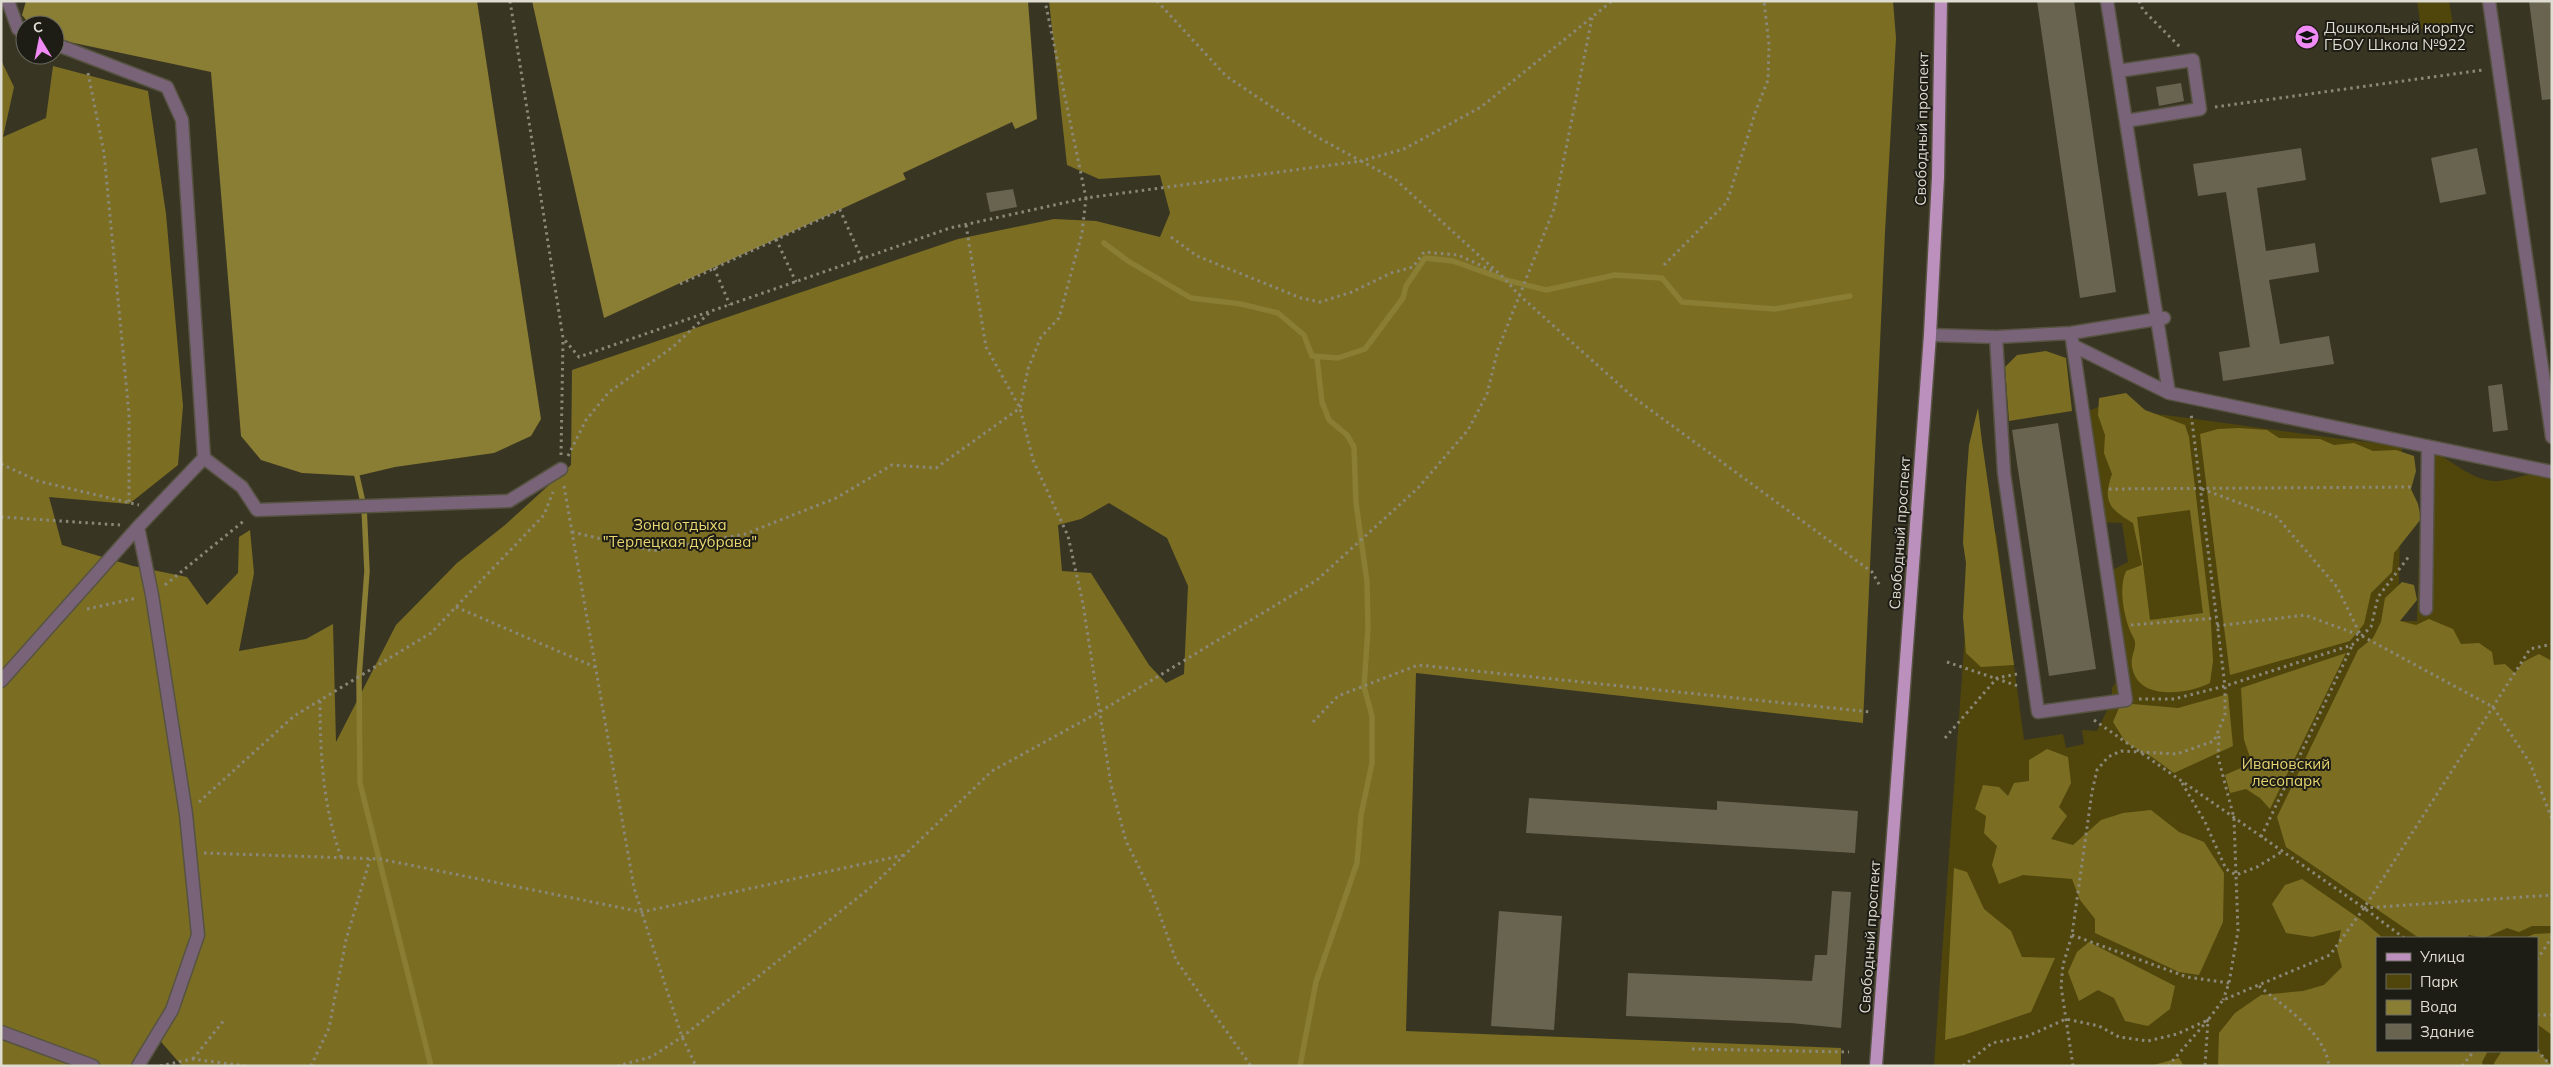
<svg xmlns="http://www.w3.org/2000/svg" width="2553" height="1067" viewBox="0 0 2553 1067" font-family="Mulish,sans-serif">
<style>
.green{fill:#50460c;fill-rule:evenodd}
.forest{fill:#7b6e23;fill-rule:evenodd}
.water{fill:#8a7d34}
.pier{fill:#393523}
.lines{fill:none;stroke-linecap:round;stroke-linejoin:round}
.stream{stroke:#8a7d34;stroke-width:5.5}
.building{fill:#686450}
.minor-casing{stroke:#575342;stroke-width:15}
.major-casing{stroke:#575342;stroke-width:15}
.path{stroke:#8b8879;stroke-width:3;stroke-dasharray:2.5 4;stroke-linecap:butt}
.minor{stroke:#796379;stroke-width:12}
.major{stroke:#bb90bd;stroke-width:12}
.labels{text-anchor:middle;stroke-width:4;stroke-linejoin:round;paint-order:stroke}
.poi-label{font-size:15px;fill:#dfddd1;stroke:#1e1d15;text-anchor:start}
.street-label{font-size:15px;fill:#dfddd1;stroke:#1e1d15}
.park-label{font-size:15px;fill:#e9d771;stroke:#1e1d15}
</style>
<rect width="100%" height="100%" fill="#393523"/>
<path class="green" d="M2417,1H2449L2453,24L2421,29Z
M2098,407C2200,418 2301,435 2402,446L2398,621H2417L2422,450C2448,453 2467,480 2494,481C2510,482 2532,471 2552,471V1066H1934L1972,536L1996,533L2024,740L2063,734L2066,748L2084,744L2082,730L2097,731L2112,700V688L2118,679L2107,573L2128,562L2122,523L2099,522L2084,413ZM2377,938H2537V1051H2377Z"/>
<path class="forest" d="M1049,1H1893L1896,38L1885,232L1863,723L1416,673L1406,1031L1841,1048V1066H182L156,1036L138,1066H1V60L14,87L3,137L46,118L53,66L148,91L166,214L183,406L178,465L129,504L49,497L62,545L133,566L187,577L207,605L238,573L239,537L250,530L254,573L239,651L306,639L333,624L336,742L396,625L457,563L505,525L571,465L572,370L958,239L1054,219L1096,221L1160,237L1170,213L1160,175L1099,179L1067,165ZM1109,503L1167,538L1188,586L1184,674L1166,683L1149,665L1091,573L1062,571L1058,525L1081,519Z
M2046,351L2066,358L2072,411L2009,421L2005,367L2017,355Z
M2126,393L2145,410L2185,425L2189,437L2211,623L2213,661L2210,683C2191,693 2147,700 2135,676C2127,659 2136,653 2135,642C2134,637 2130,632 2129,628C2123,611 2119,587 2126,571L2142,565L2133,523C2110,509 2102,502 2112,474L2104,453L2105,435L2098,415L2099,398ZM2190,510L2203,613L2150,620L2137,517Z
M1978,408L1982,442L2014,665L1981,667L1966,653L1963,617L1966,563L1963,543L1966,485L1969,445Z
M2239,428L2267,430L2279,438L2320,439L2334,445L2354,443L2373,451L2396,450L2414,456L2416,471L2411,489L2418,504L2421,519L2394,553L2392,572L2371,593L2364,624L2350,641L2230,675L2200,434L2218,429Z
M2402,582L2414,585L2417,600L2400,621L2416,625L2429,619L2453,629L2461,644L2479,643L2492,652L2494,665L2505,664L2515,673L2523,662L2539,654L2552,661V926H2532L2519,932L2507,928L2484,938L2469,935L2468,938H2419L2286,847L2277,817L2358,650L2373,638L2381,622L2385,598Z
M2346,653L2270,809L2260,798L2246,789L2230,793L2225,775L2252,763L2244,740L2241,688Z
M2228,694L2233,746L2174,773L2152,757L2126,743L2113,722L2121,703L2178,708Z
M2047,749L2068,757L2071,783L2059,807L2067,816L2051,839L2073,845L2101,820L2123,813L2151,810L2179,832L2204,842L2224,873L2223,922L2199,975L2179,972L2095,933V919L2080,900L2072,879L2023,875L1999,884L1992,865L1997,846L1984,833L1986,816L1975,809L1983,785L1999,787L2008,796L2014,783L2029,781V760Z
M1954,868L1967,872L1984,909L2011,931L2022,957L2055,958L2031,1012L1964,1035L1945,1040Z
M2302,879L2363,921L2383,938H2377V1051H2488L2482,1062L2483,1066H2218L2219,1033L2235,1013L2261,995L2303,991L2324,985L2342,967L2337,949L2341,930L2312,937L2286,933L2272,904L2285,885Z
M2552,933V1035L2537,1024V938H2525L2534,934Z
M2089,942L2175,986L2170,1009L2148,1026L2125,1021L2114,998L2098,990L2079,1001L2068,972L2077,952Z
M2537,1050L2552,1066H2495L2494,1063L2502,1051Z
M2179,1058L2184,1066H2150Z"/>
<path class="water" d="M26,1H477L541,419L531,436L494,453L395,467L357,476L302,473L261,460L241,436L211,72L55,39V25H30L22,15Z
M532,1H1028L1037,119L604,318Z"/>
<path class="pier" d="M1012,122L1016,131L907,182L903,173Z"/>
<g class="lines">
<path class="stream" d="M1104,243L1128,261L1191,298L1241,304L1278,313L1304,335L1312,356L1338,358L1365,349L1403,298L1406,286L1425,258L1453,261L1506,280L1546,290L1615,275L1662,278L1682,302L1775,309L1850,296
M357,476L364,507L367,571L359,677L360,783L431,1066
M1300,1066L1316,982L1357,863L1361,815L1372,763V716L1364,687L1368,628L1367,582L1356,503L1354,447L1347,435L1329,420L1322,402L1317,358"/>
</g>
<path class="building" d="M2037,1H2074L2116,292L2080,298Z
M2529,1H2552V99L2542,100Z
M2181,83L2184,101L2159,106L2156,87Z
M2301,148L2306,180L2257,188L2266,251L2315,243L2319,272L2269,280L2280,344L2329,336L2334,364L2223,381L2219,352L2250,347L2226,192L2198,196L2193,164Z
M2477,148L2486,194L2440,203L2431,158Z
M1013,189L1017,207L990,212L986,193Z
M2502,384L2508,430L2493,432L2488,386Z
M2058,423L2096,669L2049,676L2012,430Z
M1529,798L1717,810V801L1858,811L1855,853L1526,833Z
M1832,891L1851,892L1841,1028L1791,1023L1626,1016L1628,973L1812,981L1815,955H1827Z
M1499,911L1562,916L1554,1030L1491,1026Z"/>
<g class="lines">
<defs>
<path id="minor" d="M8,1L18,29L25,32
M2489,1L2552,437
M2118,71L2193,60L2200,109L2126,121
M2164,318L2157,319L2169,393
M1930,335L1996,337L2071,333L2157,319L2107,1
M1996,337L2004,473L2038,712L2126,700L2071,333
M2074,346L2169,393L2552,472
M204,458L242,487L257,510L509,501L561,469
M138,527L152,595L186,814L198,935L172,1010L138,1066
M2426,609L2428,447
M1,681L138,527L204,458L182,120L167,87L55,44
M1,1032L93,1066"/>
<path id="major" d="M1876,1066L1930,335L1938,177L1941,1"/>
</defs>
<use href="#minor" class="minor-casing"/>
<use href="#major" class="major-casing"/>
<path class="path" d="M510,1L563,338L579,357L950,228L1086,198L1045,1
M1157,1L1226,76L1317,137L1361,161L1404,149L1481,107L1612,1
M2139,1L2143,10L2180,47
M88,73L104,153L129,414V504
M2215,107L2483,70
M966,225L986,347L1020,408L1033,460L1068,536L1083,604L1111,785L1126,841L1153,896L1176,960L1251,1066
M1171,237L1197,256L1301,298L1320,302L1352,292L1391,273L1413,267L1424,252L1458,255L1495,272
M776,239L796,282
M1664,265L1727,202L1756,110L1768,80L1769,45L1764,1
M714,268L730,305
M680,284L840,210L862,259
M561,455L563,339
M568,456L586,420L609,392L673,347L710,312
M1,464L38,481L139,505
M564,486L634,888L682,1037L696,1066
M2109,489L2412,487
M2202,489L2277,517L2337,587L2361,636
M1,517L120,525
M572,532L653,551L745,534L836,498L892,465L936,468L1020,408L1028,369L1041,337L1059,318L1082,233L1086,198L1361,161L1396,180L1506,280L1518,294L1633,397L1872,572L1880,586
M165,585L245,520
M456,607L595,667
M87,609L137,598
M2131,625L2216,618
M2217,626L2305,615L2362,636L2493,707L2530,763L2552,819
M1947,662L2018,686
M2139,699H2174L2225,686L2352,645L2371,627L2378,597L2410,555
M320,701C320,755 323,806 341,857
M2094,720L2364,908L2404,938
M1313,722L1338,696L1418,665L1871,712
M2219,736L2218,757L2234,818L2238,931L2229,983L2223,1000
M1945,738L1997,678L2017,674
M2182,783L2205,822L2226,869L2236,875L2257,867L2283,851
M199,802L294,716L431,633L544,515L553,492
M2261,837L2352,646
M204,853L380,859L642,912L904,855
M2364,908L2552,895
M2072,935L2187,977L2229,983
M2537,960L2552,937
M2259,986C2284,1007 2325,1032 2329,1066
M2537,1015H2552
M1692,1049L1849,1052
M2537,1050L2551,1066
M193,1059L225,1019
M160,1066L192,1059L246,1066
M311,1066L329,1028L346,940L370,859
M617,1066L651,1057L682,1037L870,888L992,771L1101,711L1317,580L1418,488L1468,430L1487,394L1498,349L1554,209L1592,18
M1963,1066L1992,1043L2028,1036L2066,1019L2099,1026L2119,1037L2148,1041L2177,1034L2208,1020L2223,1000L2330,955L2364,908L2530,649L2552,644
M2073,1066L2061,986L2063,965L2072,935L2092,792L2097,770L2108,757L2121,751L2177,754L2214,741L2225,715V686L2191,413
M2168,1066L2208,1020L2205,1066
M2462,1066L2474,1051"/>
<use href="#minor" class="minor"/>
<use href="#major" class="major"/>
</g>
<defs>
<symbol id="school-disc" viewBox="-11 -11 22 22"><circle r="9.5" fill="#f08bf5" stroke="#1e1d15"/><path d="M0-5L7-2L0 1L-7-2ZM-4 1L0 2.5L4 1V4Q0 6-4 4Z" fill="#111"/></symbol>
</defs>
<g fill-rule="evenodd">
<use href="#school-disc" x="2293" y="23" width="28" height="28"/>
</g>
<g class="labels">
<g class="poi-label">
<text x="2324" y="33">Дошкольный корпус<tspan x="2324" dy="17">ГБОУ Школа №922</tspan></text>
</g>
<g class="street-label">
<text transform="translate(1922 129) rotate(-89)" y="5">Свободный проспект</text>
<text transform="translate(1900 533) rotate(-86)" y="5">Свободный проспект</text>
<text transform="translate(1870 937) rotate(-86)" y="5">Свободный проспект</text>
</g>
<g class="park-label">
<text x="680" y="530">Зона отдыха<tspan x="680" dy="17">"Терлецкая дубрава"</tspan></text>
<text x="2286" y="769">Ивановский<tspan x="2286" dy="17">лесопарк</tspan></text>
</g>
</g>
<rect width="2553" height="1067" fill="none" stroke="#dfddd1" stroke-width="5"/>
<rect x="2376" y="937" width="162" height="115" fill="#1e1d15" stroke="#6b6a60"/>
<rect x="2386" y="953" width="25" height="8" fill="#bb90bd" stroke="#6b6a60"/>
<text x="2420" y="962" font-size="15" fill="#dfddd1">Улица</text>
<rect x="2386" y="974" width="25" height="15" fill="#50460c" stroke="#6b6a60"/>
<text x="2420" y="987" font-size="15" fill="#dfddd1">Парк</text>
<rect x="2386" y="1000" width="25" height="15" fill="#8a7d34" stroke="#6b6a60"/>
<text x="2420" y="1012" font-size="15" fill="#dfddd1">Вода</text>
<rect x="2386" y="1024" width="25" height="15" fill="#686450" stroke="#6b6a60"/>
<text x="2420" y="1037" font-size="15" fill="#dfddd1">Здание</text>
<g transform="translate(40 40) rotate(350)"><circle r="24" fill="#1e1d15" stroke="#6b6a60"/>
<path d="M0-4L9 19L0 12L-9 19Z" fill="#f08bf5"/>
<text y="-8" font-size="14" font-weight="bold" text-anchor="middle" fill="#dfddd1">С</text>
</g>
</svg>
